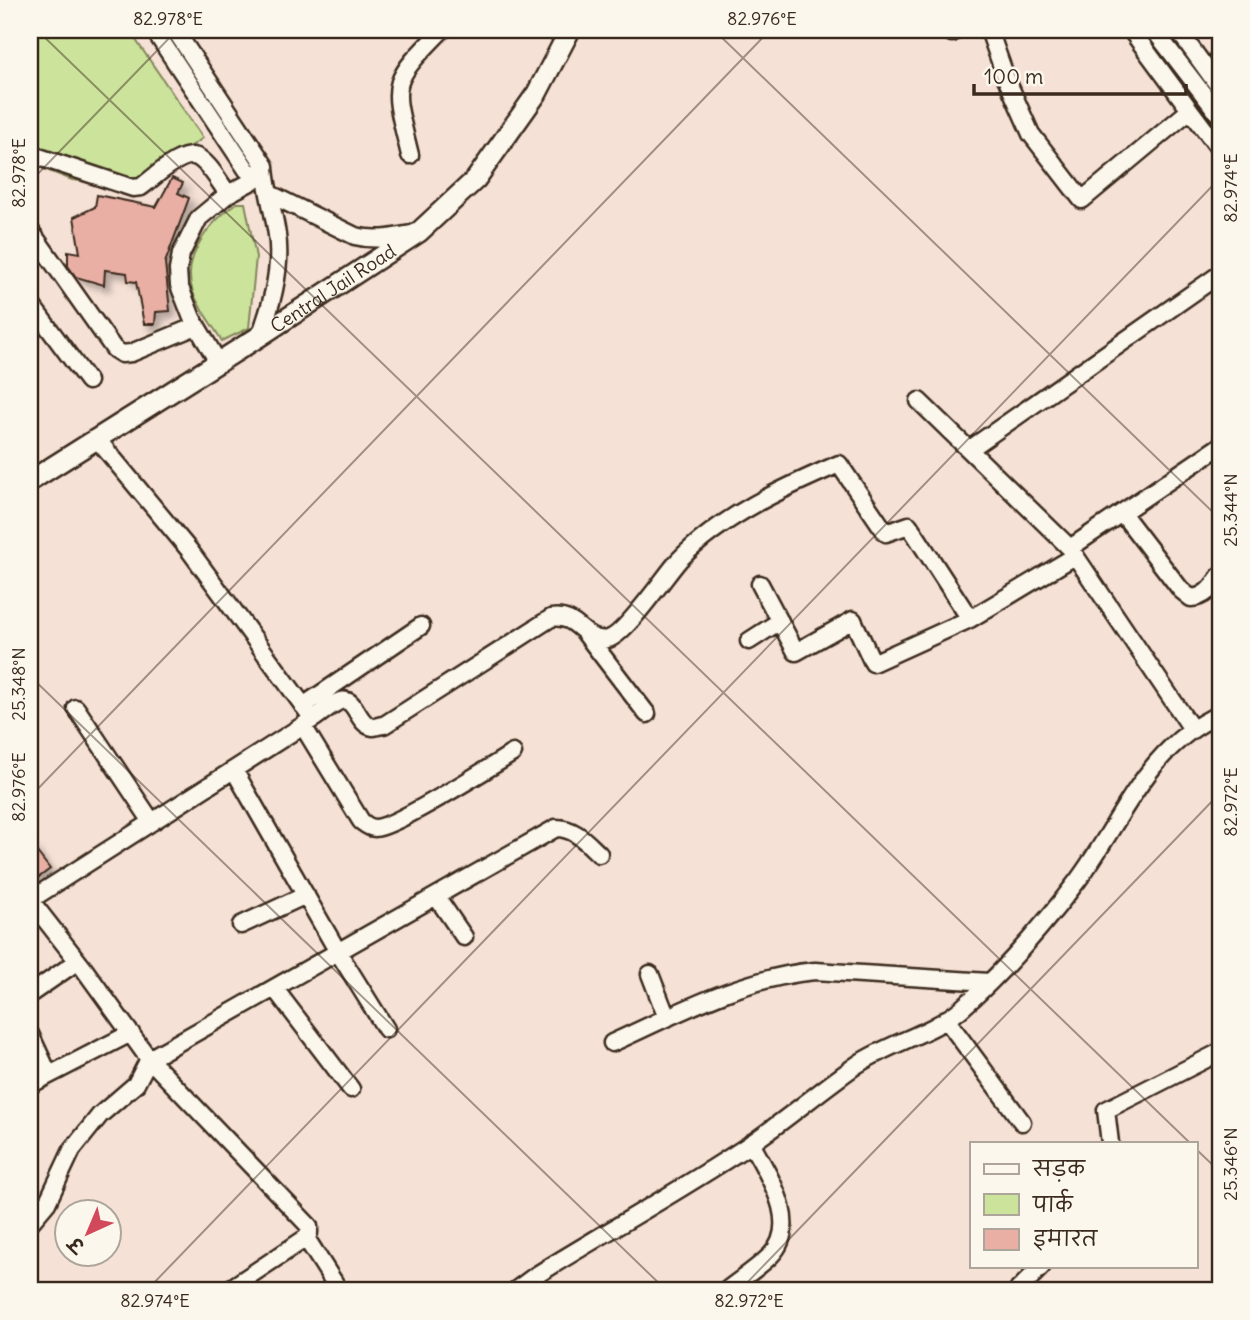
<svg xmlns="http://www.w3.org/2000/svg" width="1250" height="1320" viewBox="0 0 1250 1320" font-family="Delius,'Playpen Sans Deva',sans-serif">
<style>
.green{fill:#cbe39a;stroke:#83865c;stroke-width:2}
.building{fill:#e9afa4;stroke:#3b2a1e;stroke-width:2;filter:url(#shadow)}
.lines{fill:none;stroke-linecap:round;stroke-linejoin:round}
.minor-casing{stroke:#3b2a1e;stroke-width:21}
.major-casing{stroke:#3b2a1e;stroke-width:24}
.minor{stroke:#fbf7ec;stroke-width:16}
.major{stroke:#fbf7ec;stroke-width:19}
.ticks{fill:none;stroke:#3b2a1e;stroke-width:2;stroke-opacity:0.45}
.labels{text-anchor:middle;stroke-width:7;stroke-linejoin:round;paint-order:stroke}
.street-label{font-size:19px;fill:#3b2a1e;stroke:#fbf7ec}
.neatline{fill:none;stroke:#3b2a1e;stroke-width:2.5}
.ticks-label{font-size:18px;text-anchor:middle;fill:#3b2a1e}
</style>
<defs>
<filter id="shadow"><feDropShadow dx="6" dy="6" stdDeviation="3.5" flood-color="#0004"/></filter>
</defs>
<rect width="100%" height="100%" fill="#f6e1d6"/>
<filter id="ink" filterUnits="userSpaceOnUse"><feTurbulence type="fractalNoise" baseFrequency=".0143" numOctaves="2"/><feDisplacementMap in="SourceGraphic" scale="14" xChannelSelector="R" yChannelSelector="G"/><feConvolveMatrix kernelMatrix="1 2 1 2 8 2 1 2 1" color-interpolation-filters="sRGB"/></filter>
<g filter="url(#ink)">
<path class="green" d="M30,30H129L203,138L136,184L116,185L72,180L41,168L30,124Z
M237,203H245L256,257L249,328L222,341C214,327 203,314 196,299C177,262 207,224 237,203Z"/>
<path class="building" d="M172,178L183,183L178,193L189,198L165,263L170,311L156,312L155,324H144L136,282L128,281L127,273L105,270L104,285L76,277L68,266V251L80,253L74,217L95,207L97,195L156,207Z
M30,843L50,869L30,884Z"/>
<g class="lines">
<defs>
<path id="minor" d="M154,30L247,170L265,181
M175,30L265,166C266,189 274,212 277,235C282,267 271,307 260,336
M949,30L952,33L955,30
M989,30L1006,78L1031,134L1082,200L1190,110L1220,150
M1131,30L1190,110
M1154,30L1220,116
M1178,30L1220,88
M30,154L133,188L141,187C154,178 183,148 199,158C211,166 220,183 228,194L199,218L181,254L178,270L179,285L192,318L218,362
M410,155C392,81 388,85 442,30
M228,194L258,178
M270,194L355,236C375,241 391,238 411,234
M30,230L114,349L122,354L131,353L196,326
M30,303L88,381
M919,401L1070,548L1192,729
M97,439L190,551L313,719
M970,449L1220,274
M1122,513L1181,590L1191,598C1206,597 1212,587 1220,576
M1070,548L1220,446
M760,584L796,652L853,620L873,663L970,619L1075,556
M585,633L647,714
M749,641L780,621
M303,706L421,626
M76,708L152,822
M303,726L361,821C365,824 369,828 375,828C394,828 490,767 513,753
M234,770L338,952L386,1029
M436,896L464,937
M30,900L313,719C321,714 328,707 336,703C357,691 355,725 373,727C376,727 380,725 384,725L551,618C579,613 583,644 608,639C625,635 665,576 679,560C722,516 783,488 839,464L886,533L909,525L970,619
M30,900L84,969L149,1059L309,1226V1233L306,1238L228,1290
M241,925L306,895
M650,974L667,1018
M275,989L351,1089
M30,994L78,961
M946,1019L1022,1122
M30,1034L49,1075
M612,1043C676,1014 744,977 815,971L989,982
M30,1085L131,1033
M1110,1143L1106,1110L1220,1052
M30,1223L47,1203L72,1150L100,1115L136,1084L149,1059L556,828C575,828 586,842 599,854
M306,1238L339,1290
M516,1290L535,1276C607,1231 682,1190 752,1143C788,1118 822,1089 858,1064C890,1043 931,1034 961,1009C1004,972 1043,926 1078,880C1123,820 1146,747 1220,714
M727,1290C741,1279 758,1268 771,1255C802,1223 767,1174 751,1143
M1018,1290L1042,1266"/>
<g id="major">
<path id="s1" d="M30,481L260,336L419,232L476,179L537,93L570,30"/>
</g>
</defs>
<use href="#minor" class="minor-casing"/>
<use href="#major" class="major-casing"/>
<use href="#minor" class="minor"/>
<use href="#major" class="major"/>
</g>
</g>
<path class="ticks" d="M37,30L1190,1143M714,30L1220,519M30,182L177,30M30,676L666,1290M30,797L770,30M1196,1149L1220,1172M147,1290L1220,178M740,1290L1220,793"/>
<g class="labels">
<g class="street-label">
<text dy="7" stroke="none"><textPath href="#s1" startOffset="359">Central Jail Road</textPath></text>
</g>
</g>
<rect width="1250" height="1320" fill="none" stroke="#fbf7ec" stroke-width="77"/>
<rect x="970" y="1142" width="228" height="126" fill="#fbf7ec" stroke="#aea59a" stroke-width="2"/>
<rect x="984" y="1164" width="35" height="10" fill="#fbf7ec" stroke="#aea59a" stroke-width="2"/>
<text x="1033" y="1176" font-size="21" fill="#3b2a1e">सड़क</text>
<rect x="984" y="1194" width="35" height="21" fill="#cbe39a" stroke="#aea59a" stroke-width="2"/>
<text x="1033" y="1212" font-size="21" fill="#3b2a1e">पार्क</text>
<rect x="984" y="1229" width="35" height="21" fill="#e9afa4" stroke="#aea59a" stroke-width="2"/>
<text x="1033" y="1246" font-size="21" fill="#3b2a1e">इमारत</text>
<g transform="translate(88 1233) rotate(224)"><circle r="33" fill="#fbf7ec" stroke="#aea59a" stroke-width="2"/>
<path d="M0-5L12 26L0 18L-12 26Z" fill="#d1495b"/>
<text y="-10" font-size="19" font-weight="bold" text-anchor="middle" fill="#3b2a1e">उ</text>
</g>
<path d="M974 84v10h212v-10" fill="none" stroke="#3b2a1e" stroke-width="3.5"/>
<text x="984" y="84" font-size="21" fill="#3b2a1e" stroke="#fbf7ec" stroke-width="5" paint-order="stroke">100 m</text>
<rect x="38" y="38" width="1174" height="1244" class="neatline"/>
<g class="ticks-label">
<text x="168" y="25">82.978°E</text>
<text x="762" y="25">82.976°E</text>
<text transform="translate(19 173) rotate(-90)" y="6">82.978°E</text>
<text transform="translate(1231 188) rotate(-90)" y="6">82.974°E</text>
<text transform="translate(1231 510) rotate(-90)" y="6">25.344°N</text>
<text transform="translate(19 684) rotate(-90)" y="6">25.348°N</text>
<text transform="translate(19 787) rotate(-90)" y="6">82.976°E</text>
<text transform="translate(1231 802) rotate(-90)" y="6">82.972°E</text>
<text transform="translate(1231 1164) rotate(-90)" y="6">25.346°N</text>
<text x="155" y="1307">82.974°E</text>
<text x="749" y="1307">82.972°E</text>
</g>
</svg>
